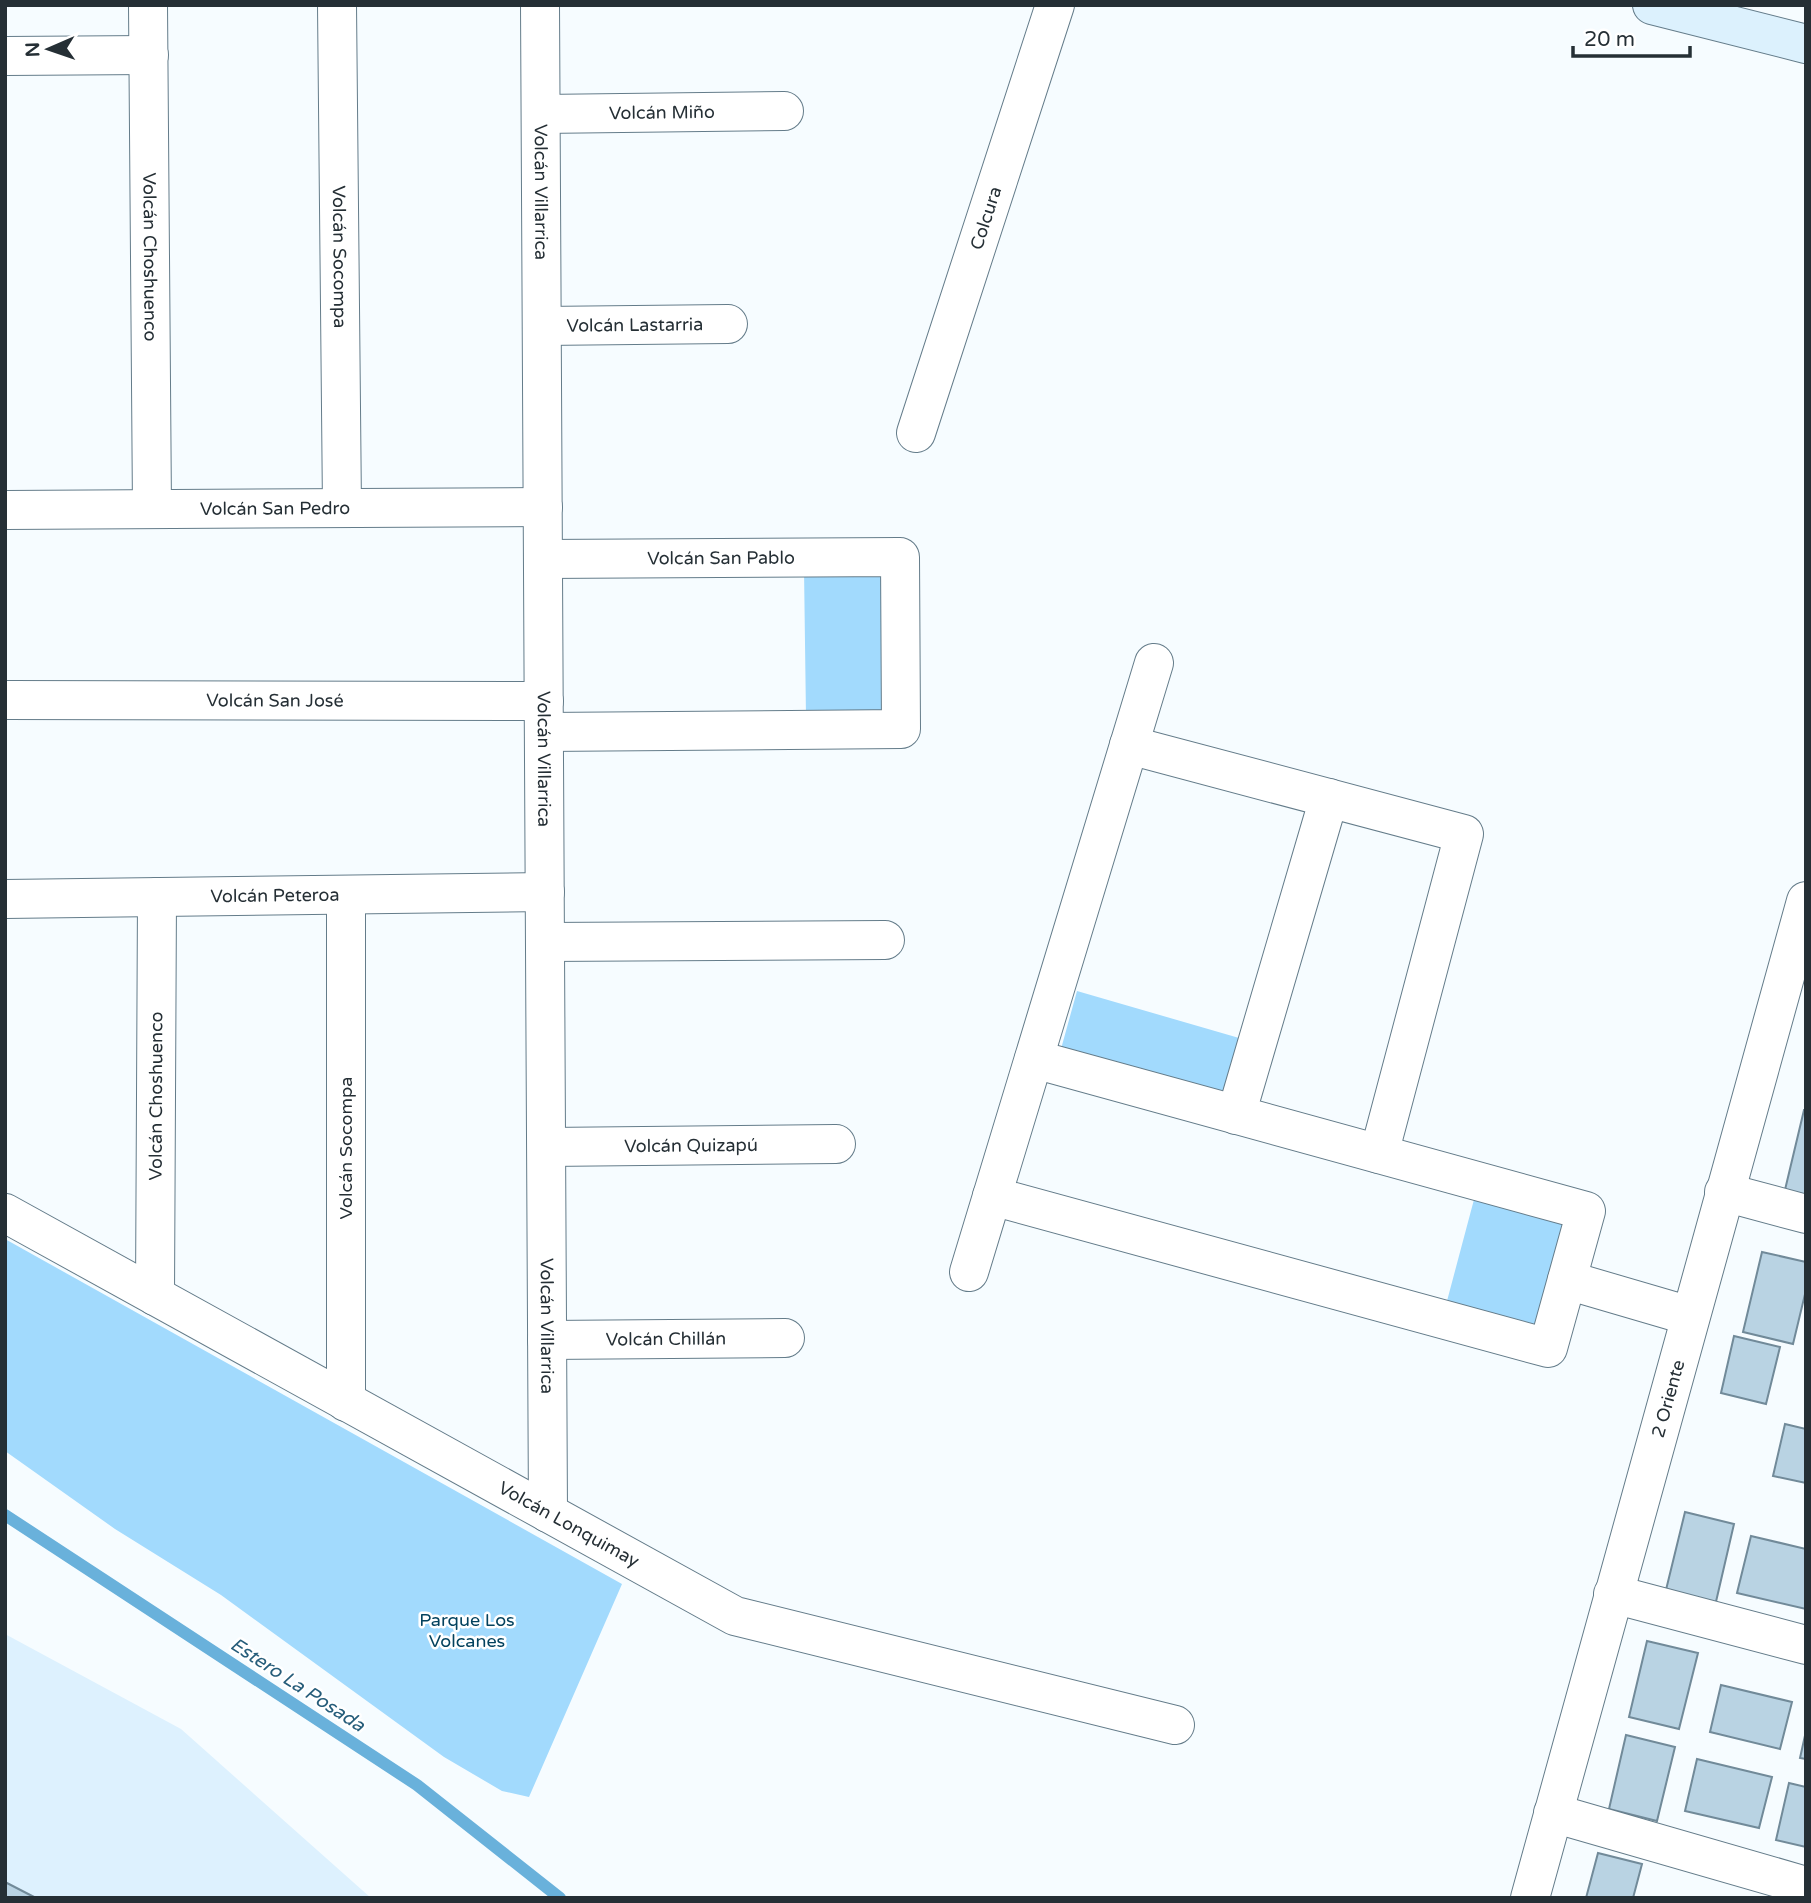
<svg xmlns="http://www.w3.org/2000/svg" width="1811" height="1903" viewBox="0 0 1811 1903" font-family="'Varela Round',sans-serif">
<style>
.built{fill:#ddf1fe}
.green{fill:#a2dafd}
.lines{fill:none;stroke-linecap:round;stroke-linejoin:round}
.stream{stroke:#69b1db;stroke-width:12}
.building{fill:#b9d3e3;stroke:#718a99;stroke-width:2}
.street-casing{stroke:#647c8a;stroke-width:40}
.secondary-casing{stroke:#647c8a;stroke-width:40}
.street{stroke:#fff;stroke-width:38}
.secondary{stroke:#dcf1fd;stroke-width:38}
.labels{text-anchor:middle;stroke-width:5;stroke-linejoin:round;paint-order:stroke}
.street-label{font-size:18px;fill:#252f35;stroke:#fff}
.park-label{font-size:18px;fill:#03425e;stroke:#fff}
.water-label{font-size:19px;font-style:italic;fill:#265d7a;stroke:#fff}
</style>
<rect width="100%" height="100%" fill="#f6fcff"/>
<path class="built" d="M5,1634L181,1729L371,1898H5Z"/>
<path class="green" d="M889,568L891,717H806L804,569Z
M1077,991L1246,1040L1229,1098L1061,1049Z
M1476,1192L1567,1216L1538,1325L1447,1301Z
M5,1239L622,1584L529,1797L502,1791L444,1757L221,1595L115,1529L5,1451Z"/>
<g class="lines">
<path class="stream" d="M5,1515L417,1785L560,1898"/>
</g>
<path class="building" d="M1804,1110H1806V1199L1784,1194Z
M1762,1252L1806,1262V1290L1793,1344L1743,1332Z
M1734,1336L1780,1347L1766,1404L1721,1393Z
M1785,1424L1806,1429V1483L1773,1476Z
M1685,1512L1734,1524L1715,1606L1665,1594Z
M1751,1536L1806,1549V1609L1737,1593Z
M1647,1641L1698,1653L1679,1729L1629,1717Z
M1721,1685L1792,1702L1780,1749L1710,1732Z
M1806,1731V1759L1800,1758Z
M1626,1735L1675,1747L1657,1821L1609,1809Z
M1697,1759L1772,1777L1759,1828L1685,1811Z
M1789,1783L1806,1787V1847L1776,1840Z
M1598,1853L1642,1864L1633,1898H1586Z
M5,1882L36,1898H5Z"/>
<g class="lines">
<defs>
<g id="street">
<path id="s1" d="M148,5L152,509"/>
<path id="s2" d="M337,5L342,508"/>
<path id="s3" d="M540,5L548,1513"/>
<path d="M5,56L149,55"/>
<path id="s4" d="M541,114L784,111"/>
<path id="s5" d="M542,326L728,324"/>
<path id="s6" d="M916,433L1055,5"/>
<path id="s7" d="M5,510L543,507"/>
<path id="s8" d="M543,559L900,557L901,729L544,732"/>
<path id="s9" d="M5,700L544,701"/>
<path d="M1129,745L1464,834L1379,1154"/>
<path d="M346,895V1402"/>
<path id="s10" d="M5,899L545,892"/>
<path d="M545,942L885,940"/>
<path d="M1236,1115L1329,798"/>
<path id="s11" d="M547,1147L836,1144"/>
<path d="M1724,1192L1806,1214"/>
<path d="M992,1196L1548,1348L1586,1211L1034,1059"/>
<path id="s12" d="M5,1213L735,1616L1175,1725"/>
<path d="M969,1272L1154,663"/>
<path d="M1567,1280L1690,1316"/>
<path id="s13" d="M155,1296L157,897"/>
<path id="s14" d="M547,1340L785,1338"/>
<path d="M1613,1594L1806,1645"/>
<path d="M1553,1813L1806,1886"/>
<path id="s15" d="M1530,1898L1806,901"/>
</g>
<path id="secondary" d="M1652,5L1806,44"/>
</defs>
<use href="#street" class="street-casing"/>
<use href="#secondary" class="secondary-casing"/>
<use href="#street" class="street"/>
<use href="#secondary" class="secondary"/>
</g>
<g class="labels">
<g class="street-label">
<text dy="6" stroke="none"><textPath href="#s4" startOffset="121">Volcán Miño</textPath></text>
<text dy="6" stroke="none"><textPath href="#s3" startOffset="187">Volcán Villarrica</textPath></text>
<text dy="6" stroke="none"><textPath href="#s6" startOffset="226">Colcura</textPath></text>
<text dy="6" stroke="none"><textPath href="#s1" startOffset="252">Volcán Choshuenco</textPath></text>
<text dy="6" stroke="none"><textPath href="#s2" startOffset="252">Volcán Socompa</textPath></text>
<text dy="6" stroke="none"><textPath href="#s5" startOffset="93">Volcán Lastarria</textPath></text>
<text dy="6" stroke="none"><textPath href="#s7" startOffset="270">Volcán San Pedro</textPath></text>
<text dy="6" stroke="none"><textPath href="#s8" startOffset="178">Volcán San Pablo</textPath></text>
<text dy="6" stroke="none"><textPath href="#s9" startOffset="270">Volcán San José</textPath></text>
<text dy="6" stroke="none"><textPath href="#s3" startOffset="754">Volcán Villarrica</textPath></text>
<text dy="6" stroke="none"><textPath href="#s10" startOffset="270">Volcán Peteroa</textPath></text>
<text dy="6" stroke="none"><textPath href="#s13" startOffset="200">Volcán Choshuenco</textPath></text>
<text dy="6" stroke="none"><textPath href="#s11" startOffset="144">Volcán Quizapú</textPath></text>
<text transform="translate(346 1148) rotate(-90)" y="6">Volcán Socompa</text>
<text dy="6" stroke="none"><textPath href="#s3" startOffset="1321">Volcán Villarrica</textPath></text>
<text dy="6" stroke="none"><textPath href="#s14" startOffset="119">Volcán Chillán</textPath></text>
<text dy="6" stroke="none"><textPath href="#s15" startOffset="518">2 Oriente</textPath></text>
<text dy="6" stroke="none"><textPath href="#s12" startOffset="644">Volcán Lonquimay</textPath></text>
</g>
<g class="park-label">
<text x="467" y="1626">Parque Los<tspan x="467" dy="21">Volcanes</tspan></text>
</g>
<g class="water-label">
<text transform="translate(298 1684) rotate(33)" y="7">Estero La Posada</text>
</g>
</g>
<rect width="1811" height="1903" fill="none" stroke="#252f35" stroke-width="14"/>
<g transform="translate(49 49) rotate(268)" stroke="#ffffff" stroke-width="5" paint-order="stroke">
<path d="M0-5L12 26L0 18L-12 26Z" fill="#252f35"/>
<text y="-10" font-size="19" font-weight="bold" text-anchor="middle" fill="#252f35">N</text>
</g>
<path d="M1573 46v10h117v-10" fill="none" stroke="#252f35" stroke-width="3.5"/>
<text x="1584" y="46" font-size="21" fill="#252f35" stroke="#ffffff" stroke-width="5" paint-order="stroke">20 m</text>
</svg>
